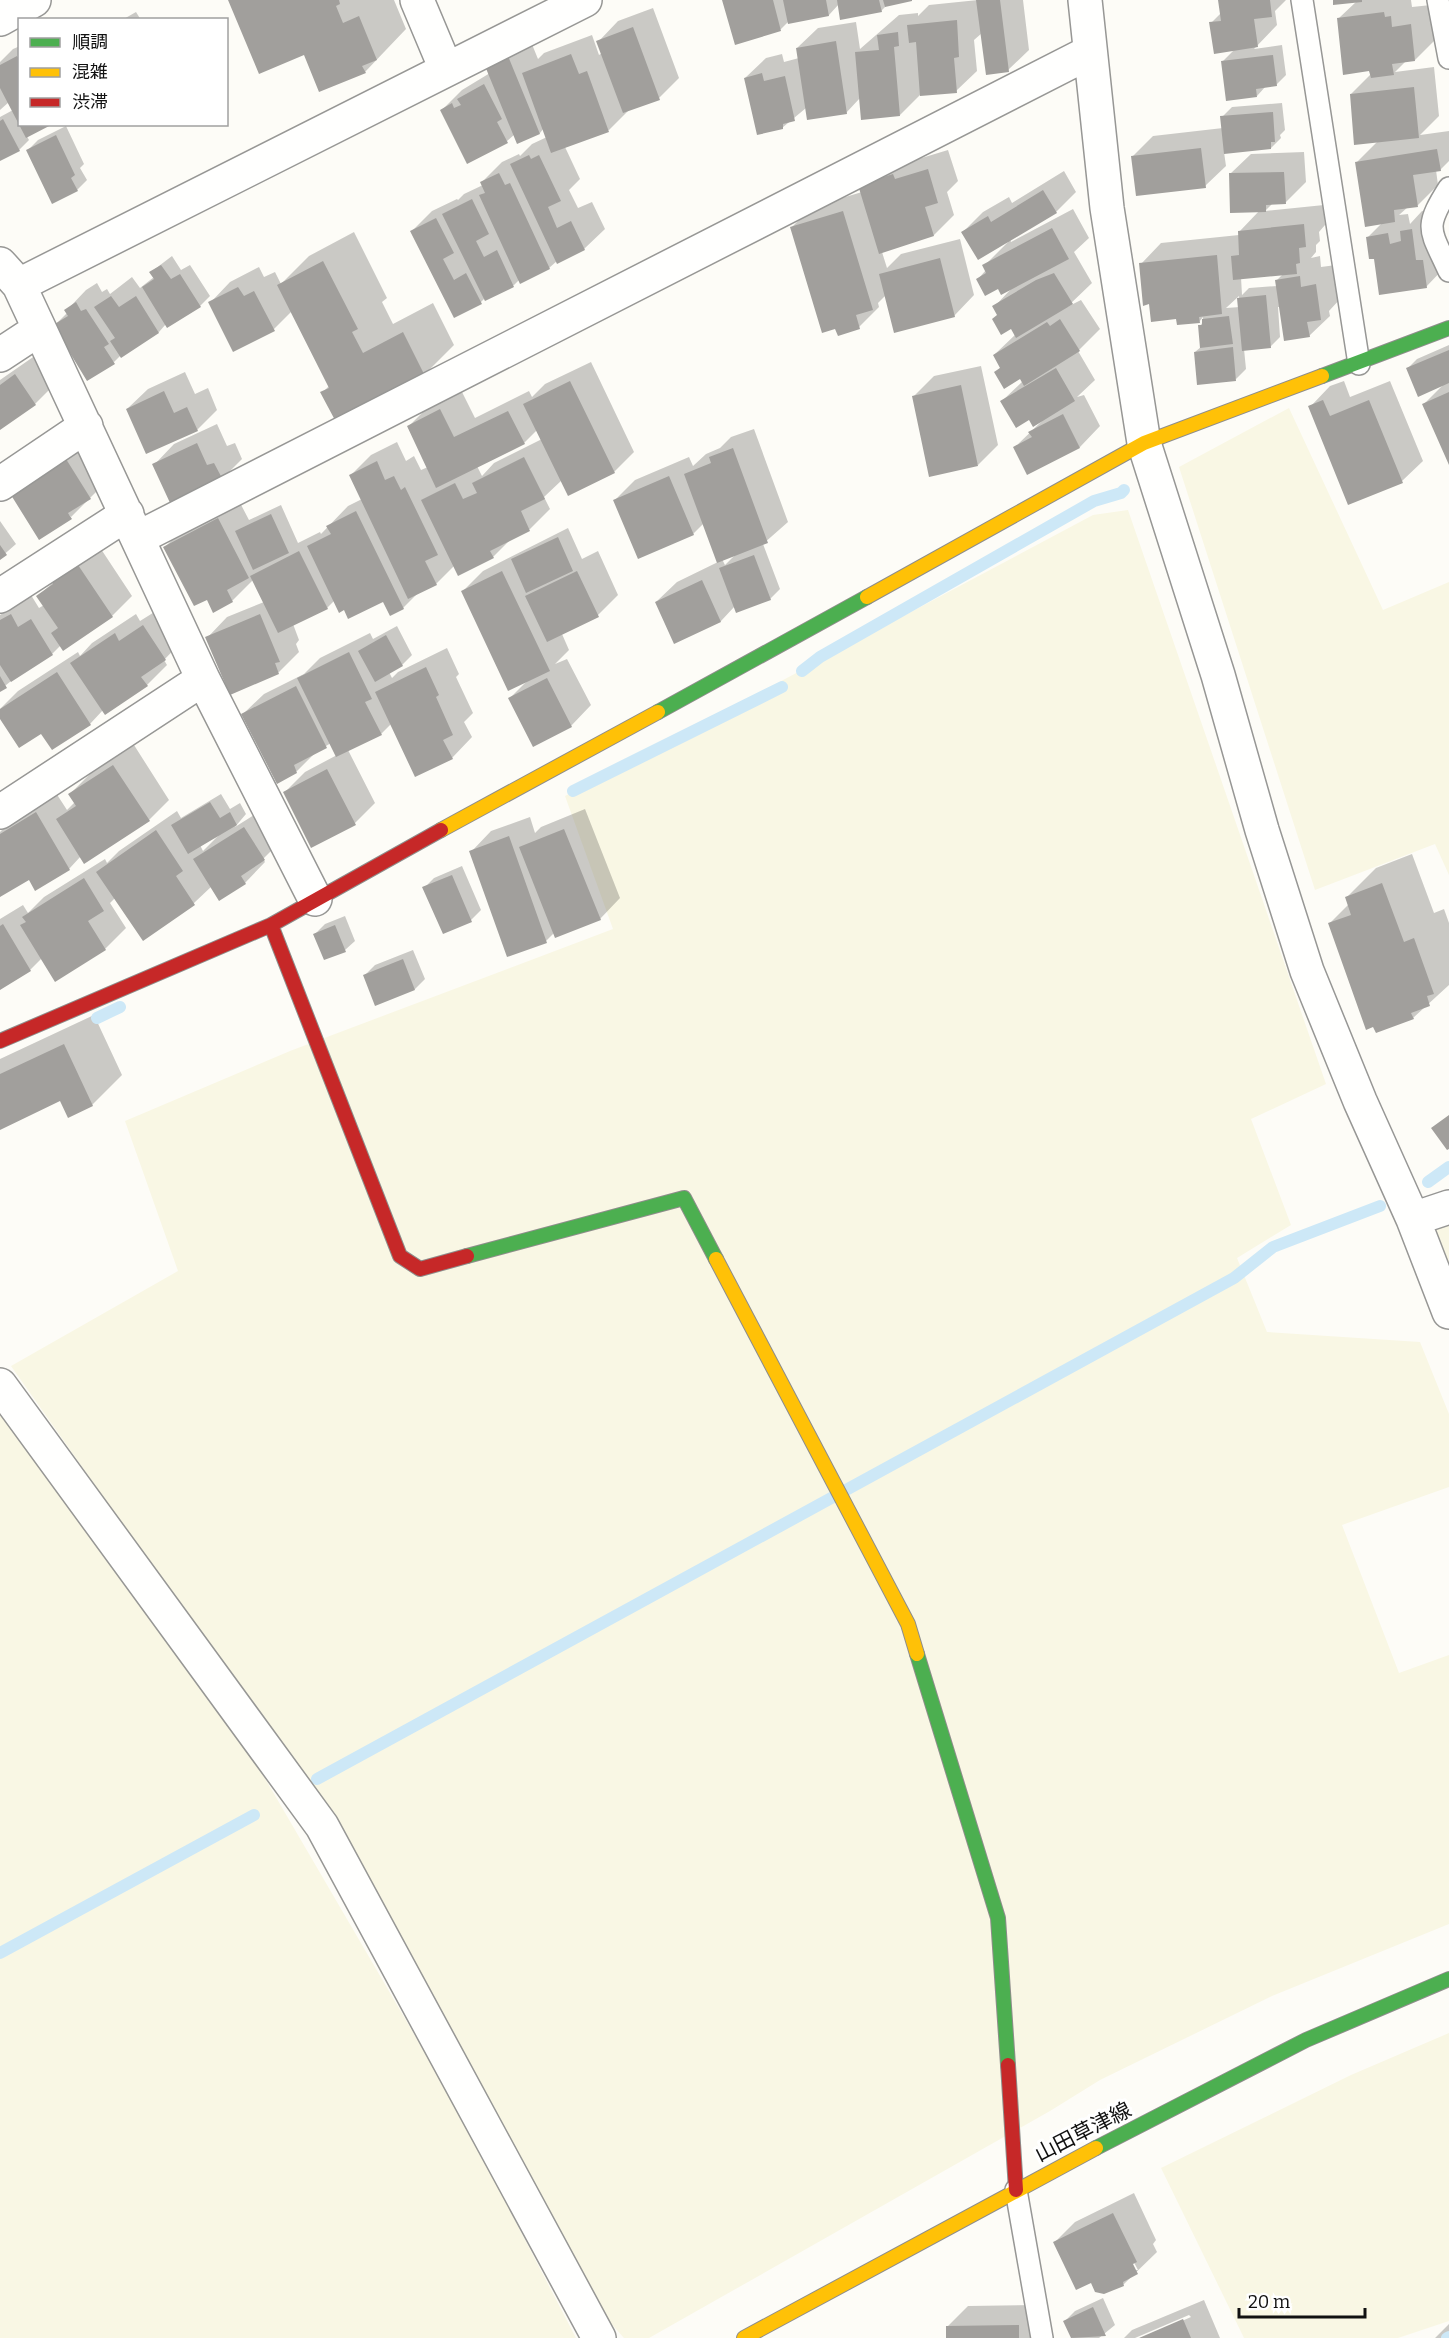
<svg xmlns="http://www.w3.org/2000/svg" width="1449" height="2338" viewBox="0 0 1449 2338" font-family="Bitter,'Noto Sans JP',serif">
<style>
.farmland{fill:#f9f7e4}
.shadow{fill:#0003;fill-rule:evenodd}
.lines{fill:none;stroke-linecap:round;stroke-linejoin:round}
.stream{stroke:#cde8f7;stroke-width:12}
.building{fill:#a19f9c}
.lane-casing{stroke:#979795;stroke-width:24}
.street-casing{stroke:#979795;stroke-width:36}
.fast-casing{stroke:#8e8d8b;stroke-width:16}
.slow-casing{stroke:#8e8d8b;stroke-width:16}
.jam-casing{stroke:#8e8d8b;stroke-width:16}
.lane{stroke:#fffffe;stroke-width:21}
.street{stroke:#fffffe;stroke-width:33}
.fast{stroke:#4caf50;stroke-width:14}
.slow{stroke:#ffc107;stroke-width:14}
.jam{stroke:#c62828;stroke-width:14}
.labels{text-anchor:middle;stroke-width:6;stroke-linejoin:round;paint-order:stroke}
.street-label{font-size:21px;fill:#111;stroke:#fff}
</style>
<rect width="100%" height="100%" fill="#fdfcf7"/>
<path class="farmland" d="M1289,408L1383,610L1449,582V875L1435,844L1315,890L1179,467Z
M1128,510L1326,1084L1251,1119L1291,1225L1237,1258L1267,1332L1420,1342L1449,1414V1487L1342,1525L1399,1673L1449,1655V1924L1272,1996L1100,2080L1050,2111L649,2338H624L591,2301L209,1647L11,1366L178,1271L125,1121L290,1051L613,929L565,796L1093,515Z
M1449,1215V1264L1435,1237L1432,1221Z
M0,1402L80,1509L263,1775L453,2101L576,2338H0Z
M1449,2033V2321L1398,2338H1244L1161,2168L1351,2075Z"/>
<path class="shadow" d="M231,0H394L406,29L365,72L305,53Z
M723,0H909L887,5L881,11L839,4L829,15L789,21L781,29L736,43Z
M978,0H1023L1029,50L1008,70L982,33L974,40L977,71L956,91L920,95L900,115L860,98L846,113L806,108L782,128L745,78L766,58L782,54L784,62L799,58L797,48L818,28L856,22L860,49L899,15L918,13V16L929,5Z
M1220,0H1286L1275,11L1277,25L1254,49L1282,45L1286,75L1276,85L1266,86L1257,96L1222,62L1235,49L1211,23L1221,13Z
M1334,0H1411L1412,7L1431,5L1435,40L1415,60L1406,61L1395,72L1434,67L1439,116L1420,135L1449,131V161L1440,170H1436L1438,185L1418,205L1408,207L1399,215L1408,214L1410,224L1422,211L1432,210L1446,266L1426,287L1375,257L1368,237L1383,222L1357,162L1378,141L1351,94L1371,74L1339,18L1357,1Z
M653,8L679,78L659,98L630,109L609,130L565,147L580,179L569,190L578,208L592,202L605,229L584,249L557,261L549,268L520,279L514,285L485,298L481,302L454,316L411,232L432,211L457,199L458,200L464,194L483,185L482,182L502,162L519,154L520,156L532,144L547,137L544,128L540,133L518,142L515,134L507,141L442,110L462,90L490,73L529,37L538,59L544,53L592,35L599,55L602,53L598,42L618,21Z
M136,12L141,20H122Z
M20,46V124L29,140L19,150L0,159V117L13,110L9,102L0,110V62L13,49Z
M1282,103L1285,130L1280,135L1281,138L1271,148L1224,152L1226,166L1205,186L1133,156L1153,136L1223,128L1222,117L1232,107Z
M66,126L84,164L80,168L87,180L77,190L28,150L38,140Z
M948,150L958,181L947,192L954,215L934,235L882,252L887,268L901,254L960,239L974,295L954,316L886,295L878,303L879,307L859,327L791,228L812,207L862,192L860,185L915,160Z
M1304,152L1306,182L1286,202L1273,203L1265,211L1324,205L1325,225L1319,232L1320,241L1316,245V252L1311,258L1320,256L1321,267L1336,265L1341,298L1329,311L1330,316L1309,336L1280,307H1278L1280,337L1270,347L1244,349L1246,369L1236,379L1195,352L1202,346L1200,326L1203,322V317L1199,322L1178,318L1141,264L1161,243L1239,235V232L1260,210L1230,174L1251,154ZM1283,274L1276,281L1277,286L1249,288L1242,295L1241,277ZM1239,296L1240,307L1226,308Z
M1064,171L1076,192L1056,212L1010,239L1011,242L1073,209L1089,238L1074,252L1092,283L1067,307L1081,300L1100,329L1078,351L1095,380L1077,397L1084,395L1100,426L1080,447L1028,473L1015,447L1042,421L1029,418L1002,401L1023,381L1021,377L996,372L1001,367L994,355L1016,334L994,307L1011,289L998,287L978,279L986,270L984,266L1008,242L963,232L983,212L1009,197L1012,203Z
M354,232L387,298L382,302L393,324L433,303L454,345L424,375L322,393L330,385L292,311L274,329L210,303L230,282L259,267L264,277L275,272L281,284L309,256Z
M172,256L181,270L190,265L210,296L200,306L166,324L159,332L121,355L114,362L54,326L67,313L66,311L86,290L97,283L102,292L107,289L110,294L132,277L140,288L154,277L151,272Z
M1449,345V461L1424,404L1444,384L1407,369L1417,359Z
M36,355L55,384L35,404L0,428V380Z
M591,362L634,452L614,472L562,480L544,497L550,509L530,529L511,539L493,557L455,565L436,584L419,592L403,608L384,600L345,608L335,600L327,608L293,624L299,640L296,644L299,652L279,672L230,693L207,638L227,617L264,602L253,580L232,601L207,598L165,547L185,527L238,499L249,520L281,505L298,543L320,532L321,534L348,506L362,499L351,475L371,455L397,442L406,461L414,456L421,470L428,467L408,427L429,406L461,390L475,418L529,391L532,397L545,384ZM537,430L542,439L494,463L482,476L477,466L524,443Z
M981,366L998,445L978,465L914,396L934,376Z
M185,372L195,394L208,388L217,410L197,430L127,409L148,389Z
M1344,381L1350,397L1390,381L1423,461L1402,481L1310,407L1330,386Z
M217,424L227,446L235,443L242,459L222,479L154,465L174,444Z
M754,429L788,522L763,544L780,589L770,599L735,606L721,621L675,642L656,602L677,582L718,562L704,523L693,534L615,500L635,480L689,457L693,466L706,454L720,448L731,437ZM735,555L725,565L722,559Z
M87,439L111,477L71,517L33,475Z
M0,521L16,544L0,558Z
M568,528L582,559L598,551L618,595L598,615L562,634L569,650L555,664L567,659L591,705L571,726L510,698L527,681L463,591L483,571Z
M97,543L132,596L112,616L61,645L52,654L16,677L0,690V615L31,595L39,608L44,605L38,596Z
M164,606L185,638L164,660L167,665L147,685L103,710L90,724L52,748L41,731L0,716V709L18,691L78,652L80,656L92,643L136,614L140,621Z
M397,626L412,655L402,665L389,672L392,678L398,672L447,648L459,674L456,677L473,713L464,722L472,737L452,758L392,723L381,734L348,750L375,803L355,823L284,793L305,772L337,755L331,743L316,752L297,771L278,782L243,714L264,694L304,674L320,658L370,633L373,639Z
M134,745L169,800L149,820L81,856L69,869L29,878L0,895V832L13,819L56,793L67,810L75,802L70,794L90,774Z
M221,794L230,809L240,803L246,814L235,827L265,808L284,838L263,859L265,862L245,883L212,886L194,903L143,939L116,897L110,903L126,928L105,949L56,980L42,958L30,970L0,988V919L23,905L28,913L44,897L105,859L107,863L119,851L177,811L181,818ZM219,835L203,851L200,845Z
M585,809L620,898L600,919L554,933L546,941L471,852L491,831L530,817L535,833L541,827Z
M1412,854L1434,913L1444,909L1449,923V985L1413,1018L1329,924L1349,904L1346,898L1376,868Z
M462,866L481,910L471,920L443,932L424,888L434,878Z
M345,916L355,941L345,950L315,934L325,924Z
M413,950L425,979L415,989L376,1004L365,975L375,965Z
M94,1015L122,1075L92,1105L61,1099L0,1128V1059Z
M1134,2193L1156,2240L1153,2244L1157,2252L1124,2284L1091,2281L1054,2243L1075,2222ZM1131,2257L1138,2270H1134Z
M1103,2298L1115,2325L1099,2338H1073L1065,2321L1075,2311Z
M1204,2300L1220,2338H1143L1191,2317L1189,2315L1135,2338H1124L1132,2330Z
M1039,2305L1038,2338H948V2326L968,2306Z
M1449,2324V2338H1435Z"/>
<g class="lines">
<path class="stream" d="M802,671L820,657L1094,501L1121,493L1124,490
M573,791L782,687
M97,1018L120,1007
M1428,1182L1449,1167
M317,1779L1234,1278L1273,1247L1380,1206
M0,1953L254,1815
M1447,2338L1449,2337"/>
</g>
<path class="building" d="M228,0H339L340,4L336,6L343,23L359,16L377,60L362,66L366,73L319,92L304,55L259,74Z
M722,0H773L781,31L735,45Z
M783,0H826L829,16L788,24Z
M837,0H879L882,12L840,20Z
M883,0H912V1L885,7Z
M976,0H1000L1009,72L986,75Z
M1218,0H1270L1272,17L1254,19L1258,47L1214,54L1209,22L1221,21Z
M1333,0H1362V2L1333,5Z
M1384,12L1385,17L1391,16L1392,27L1411,24L1415,61L1392,64L1394,75L1371,78L1369,71L1343,75L1337,18Z
M957,20L959,57L954,58L957,93L920,96L916,42L909,43L907,25Z
M633,27L660,100L623,113L596,41Z
M898,32L899,46L894,47L900,116L861,120L855,52L879,50L877,35Z
M836,41L847,114L807,120L796,48Z
M571,54L579,74L587,71L609,132L551,153L522,73Z
M1273,55L1277,86L1256,89L1257,97L1226,101L1221,61Z
M17,56L20,61V124H53L26,138L0,88V65Z
M508,56L540,134L517,144L485,66Z
M762,73L764,81L785,76L795,121L783,124V129L757,135L744,78Z
M484,84L502,119L497,122L508,143L467,164L440,110L452,103L454,108L461,105L457,99Z
M1414,87L1419,138L1354,145L1350,94Z
M1273,112L1275,142H1271V149L1224,154L1220,116Z
M3,119L20,151L0,161V121Z
M56,135L75,175L71,178L78,191L52,204L26,150Z
M1201,148L1206,188L1136,196L1131,156Z
M1437,149L1441,171L1413,175L1418,207L1394,210L1395,222L1365,227L1355,162Z
M529,155L531,159L539,155L561,201L548,207L557,228L571,221L585,250L557,264L510,164Z
M928,169L938,203L925,207L934,236L879,254L858,185L893,174L895,179Z
M1284,172L1286,204L1266,205V212L1230,213L1229,173Z
M499,173L505,185L510,183L550,269L520,284L479,195L485,193L480,182Z
M1043,190L1057,213L978,260L961,232L988,216L991,222Z
M472,199L489,234L476,241L484,257L497,250L514,287L485,301L442,214Z
M843,211L873,310L856,315L860,329L838,336L835,329L822,333L790,227Z
M436,218L454,253L443,259L454,280L466,273L482,304L454,318L410,231Z
M1304,224L1306,247L1299,248L1300,263L1296,264L1297,274L1233,280L1231,256L1239,255L1238,231Z
M1052,228L1069,259L1001,295L998,289L985,296L976,279L986,273L982,265Z
M1412,229L1416,260H1423L1427,288L1379,295L1374,259H1369L1366,237L1388,233L1390,244L1401,241L1400,231Z
M1217,255L1222,314L1199,317L1200,323L1177,325L1176,319L1151,322L1149,304L1143,306L1139,263Z
M940,258L955,317L894,333L879,274Z
M323,261L358,329L352,332L363,353L403,332L425,376L336,422L320,392L329,388L277,285Z
M161,265L171,279L180,274L201,307L167,328L142,287L154,279L149,272Z
M1054,273L1073,304L1016,338L1011,329L1001,335L992,319L997,315L992,306L1036,280Z
M1300,276L1301,287L1316,284L1321,320L1307,322L1310,337L1284,341L1275,280Z
M238,287L244,296L254,291L275,331L233,352L208,302Z
M1266,295L1271,348L1242,351L1237,298Z
M111,296L119,307L136,296L159,333L121,358L110,341L115,338L94,307Z
M76,302L81,311L86,309L109,344L104,347L115,364L87,381L53,325L68,316L64,310Z
M1229,316L1233,344L1200,348L1198,325H1202V319Z
M1060,319L1080,351L1024,386L1020,379L1004,389L994,372L1000,368L993,355L1047,322L1050,326Z
M1233,347L1236,381L1197,385L1194,352Z
M1449,350V383L1418,397L1406,368Z
M1056,368L1075,401L1033,427L1029,420L1016,428L1000,401Z
M15,374L36,405L0,430V385Z
M570,381L615,473L568,496L523,404Z
M961,385L978,466L929,477L912,396Z
M164,391L174,413L187,407L198,431L146,454L126,409Z
M1449,392V465L1422,404Z
M1323,400L1330,416L1369,400L1403,483L1348,505L1308,406Z
M440,409L454,437L508,411L525,444L436,488L407,426Z
M1063,414L1080,448L1027,475L1013,447L1032,437L1028,432Z
M197,443L207,465L214,463L223,480L171,505L152,464Z
M733,448L768,543L717,563L684,474L711,463L709,457Z
M524,457L545,499L521,511L530,531L490,551L494,558L458,576L421,500L455,483L463,499L477,493L472,483Z
M66,459L91,499L68,513L72,519L39,540L11,495Z
M377,461L385,480L394,476L401,490L405,487L438,555L425,561L437,585L408,599L349,475Z
M669,476L694,535L638,559L613,500Z
M356,511L404,609L390,616L383,602L348,619L344,610L339,613L307,546L331,534L326,526Z
M271,514L289,553L253,570L235,531Z
M218,518L249,578L227,590L233,602L213,613L207,600L194,606L163,547Z
M558,537L573,571L526,593L511,559Z
M0,545L7,555L0,560Z
M299,551L328,609L278,633L250,576Z
M754,555L771,600L736,613L719,568Z
M76,562L113,617L63,651L51,633L58,628L36,596L53,584L50,579Z
M502,571L550,671L508,691L461,591Z
M577,571L599,617L547,642L525,596Z
M702,580L721,622L674,644L655,602Z
M11,614L18,627L31,619L53,655L11,682L0,665V620Z
M260,614L280,662L275,663L279,674L230,695L205,637Z
M143,625L166,660L141,677L148,686L105,715L70,663L115,633L119,641Z
M386,635L403,666L375,682L358,651Z
M349,652L372,699L365,702L382,735L336,757L297,678Z
M426,667L439,695L436,697L453,735L443,740L453,759L415,777L375,692Z
M57,672L91,725L52,750L41,734L19,748L0,719V709Z
M0,676L7,688L0,692Z
M547,678L572,727L533,747L508,698Z
M296,686L327,748L294,765L297,773L277,784L241,714Z
M113,765L150,821L84,864L56,819L76,806L68,794Z
M327,769L356,825L311,848L283,792Z
M210,802L220,818L230,812L237,825L188,854L171,825Z
M36,812L70,870L35,891L29,880L0,897V834Z
M244,827L265,860L241,876L246,884L219,901L193,859Z
M564,829L601,920L555,938L519,847Z
M156,830L183,871L176,876L195,905L143,941L96,872Z
M509,836L547,943L507,957L469,851Z
M452,875L472,922L443,934L422,887Z
M84,878L104,911L88,921L106,950L55,982L20,925L26,922L22,917Z
M1382,883L1404,942L1414,938L1434,994L1427,996L1430,1006L1411,1013L1414,1019L1376,1033L1373,1027L1366,1030L1328,923L1351,915L1345,897Z
M3,924L31,971L0,990V926Z
M335,925L346,952L324,960L313,934Z
M403,959L415,990L375,1006L363,975Z
M64,1044L93,1106L68,1118L60,1101L0,1130V1074Z
M1449,1115V1149L1447,1150L1431,1128Z
M1113,2213L1137,2262L1133,2264L1138,2274L1123,2282L1124,2286L1104,2294L1095,2292L1091,2283L1076,2290L1053,2242Z
M1093,2307L1106,2336L1071,2338L1063,2321Z
M1183,2319L1191,2338H1139Z
M1019,2325V2338H946V2326Z"/>
<g class="lines">
<defs>
<path id="lane" d="M1302,0L1359,364
M1438,0L1449,58
M1449,188C1423,229 1430,229 1449,271
M1016,2190L1042,2338"/>
<path id="street" d="M417,0L446,69
M1085,0L1107,208L1144,443L1218,675L1262,830L1307,971L1360,1101L1413,1219L1449,1312
M0,19L34,0
M0,264L19,285L203,679L315,899
M19,285L585,0
M0,355L38,330
M0,484L86,426
M138,538L1090,52
M0,596L127,514
M0,812L203,679
M1413,1219L1449,1207
M0,1385L322,1826L599,2338"/>
<path id="fast" d="M1322,376L1449,328
M658,712L867,597
M467,1256L684,1198L716,1259
M917,1654L998,1918L1008,2065
M1096,2148L1306,2040L1449,1979"/>
<path id="slow" d="M867,597L1144,443L1322,376
M441,830L658,712
M716,1259L908,1624L917,1654
M744,2338L1096,2148"/>
<path id="jam" d="M271,925L400,1256L420,1269L467,1256
M0,1041L271,925L441,830
M1008,2065L1016,2190"/>
</defs>
<use href="#lane" class="lane-casing"/>
<use href="#street" class="street-casing"/>
<use href="#fast" class="fast-casing"/>
<use href="#slow" class="slow-casing"/>
<use href="#jam" class="jam-casing"/>
<use href="#lane" class="lane"/>
<use href="#street" class="street"/>
<use href="#fast" class="fast"/>
<use href="#slow" class="slow"/>
<use href="#jam" class="jam"/>
</g>
<g class="labels">
<g class="street-label">
<text transform="translate(1083 2132) rotate(-27)" y="7">山田草津線</text>
</g>
</g>
<rect x="18" y="18" width="210" height="108" fill="#ffffff" stroke="#a0a0a0" stroke-width="1.5"/>
<rect x="30" y="38" width="30" height="9" fill="#4caf50" stroke="#a0a0a0" stroke-width="1.5"/>
<text x="72" y="48" font-size="18" fill="#111111">順調</text>
<rect x="30" y="68" width="30" height="9" fill="#ffc107" stroke="#a0a0a0" stroke-width="1.5"/>
<text x="72" y="78" font-size="18" fill="#111111">混雑</text>
<rect x="30" y="98" width="30" height="9" fill="#c62828" stroke="#a0a0a0" stroke-width="1.5"/>
<text x="72" y="108" font-size="18" fill="#111111">渋滞</text>
<path d="M1239 2308v9h126v-9" fill="none" stroke="#111111" stroke-width="3"/>
<text x="1248" y="2308" font-size="18" fill="#111111" stroke="#ffffff" stroke-width="4.5" paint-order="stroke">20 m</text>
</svg>
